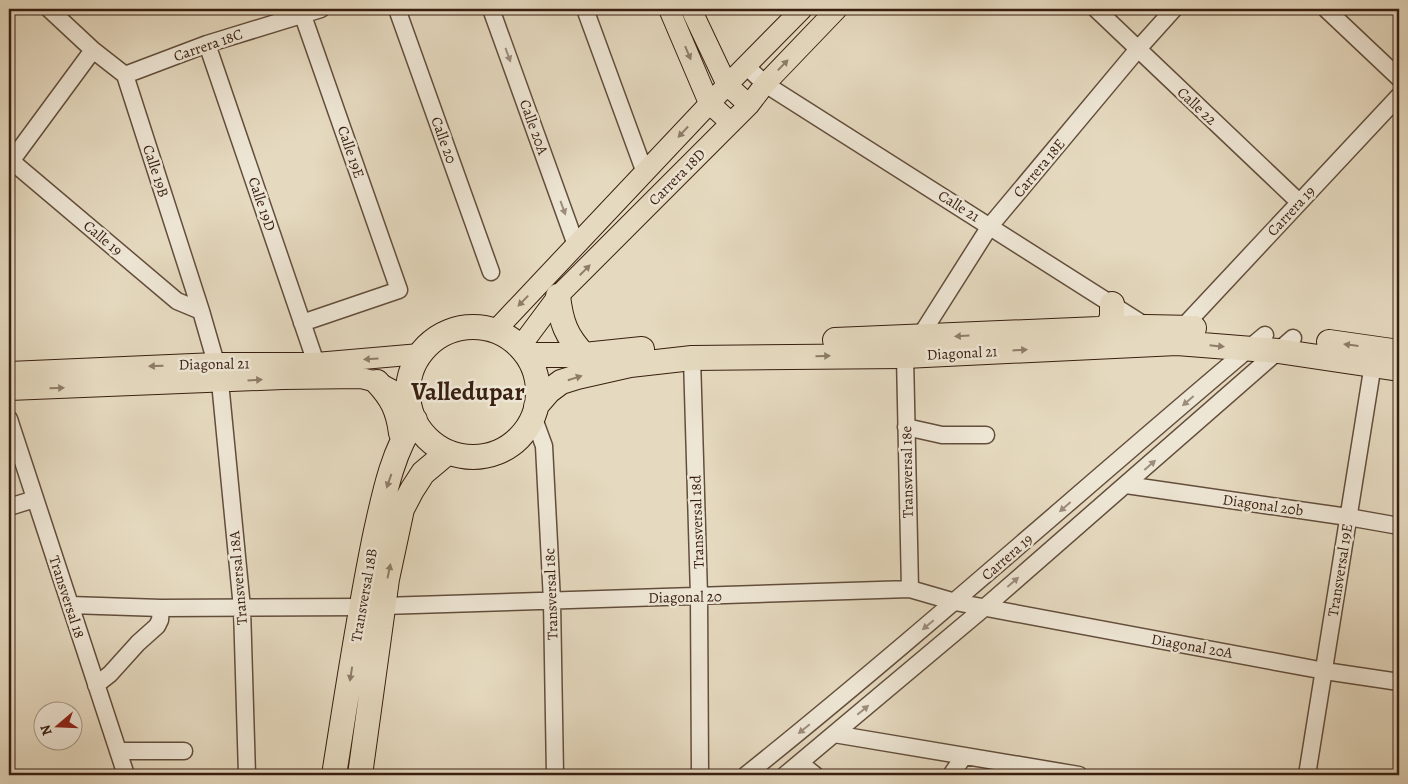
<svg xmlns="http://www.w3.org/2000/svg" width="1408" height="784" viewBox="0 0 1408 784" font-family="Alegreya,serif">
<style>
.lines{fill:none;stroke-linecap:round;stroke-linejoin:round}
.minor-casing{stroke:#634e3c;stroke-width:19}
.major-casing{stroke:#381f10;stroke-width:22}
.highway-casing{stroke:#381f10;stroke-width:26}
.minor{stroke:#eee6d5;stroke-width:16}
.major{stroke:#e5d9bf;stroke-width:20}
.highway{stroke:#e5d9bf;stroke-width:24}
.oneway{fill:#8e7c68}
.oneway2{fill:#9c8c7c}
.labels{text-anchor:middle;stroke-width:5;stroke-linejoin:round;paint-order:stroke}
.street-label{font-size:15px;fill:#381f10;stroke:#eee6d5}
.town-label{font-size:25px;font-weight:bold;fill:#381f10;stroke:#eee6d5}
</style>
<rect width="100%" height="100%" fill="#e5d9bf"/>
<filter id="stains"><feTurbulence type="fractalNoise" baseFrequency=".004" numOctaves="4"/><feColorMatrix values="0 0 0 0 .2 0 0 0 0 .09 0 0 0 0 .02 0 0 0 .5 -.17"/></filter>
<radialGradient id="worn" r=".72"><stop offset=".6" stop-color="#630" stop-opacity="0"/><stop offset="1" stop-color="#630" stop-opacity=".3"/></radialGradient>
<g class="lines">
<defs>
<path id="minor" d="M49,9L93,50L125,75L201,311L216,363
M397,9L491,272
M491,9L576,245
M585,9L645,173
M1096,9L1299,202
M1326,9L1399,78
M207,44L316,363
M745,65L765,84L1149,328
M125,75L207,44L321,9
M9,159L177,301L201,311
M9,164L93,50
M302,323L399,290L302,13
M1183,327L1399,96
M692,358L699,596L700,775
M220,382L242,608L247,775
M533,416L544,446L552,601L555,775
M9,419L126,775
M906,427L942,435H986
M1126,485L1348,517L1399,526
M9,507L35,499
M910,589L905,356L919,338L990,226L1138,49L1174,9
M70,605L161,608L362,607
M383,606L910,589L955,602L1325,671L1399,682
M96,685L110,674L138,643L157,626L160,620L161,608
M834,734L1079,775
M118,751H184
M800,763L815,775
M746,775C923,633 1091,481 1265,335
M785,775L984,608L1293,338
M951,775L964,756
M1307,775L1373,364"/>
<path id="major" d="M669,9L709,103L731,123
M691,9L727,85L749,105
M495,331L727,85L802,9
M520,347L558,296L749,105L765,84L837,9
M9,372L216,363H316L420,354
M9,390L283,379L361,378L377,382L396,392L410,406"/>
<path id="highway" d="M558,296C561,322 566,336 584,355
M408 392a65 65 0 1 1 130 0a65 65 0 1 1-130 0Z
M1107,329L1112,317V304
M835,340L1146,327L1194,328
M1329,342L1399,352
M527,355H584L642,349
M377,382C392,398 398,410 401,433
M536,406L549,391L561,382L577,377L630,365L692,358L905,356L1177,343L1278,351L1399,369
M334,775C347,694 359,612 376,531C384,495 393,450 415,420
M360,775L387,579L402,509L412,490L423,473L448,452"/>
</defs>
<use href="#minor" class="minor-casing"/>
<use href="#major" class="major-casing"/>
<use href="#highway" class="highway-casing"/>
<use href="#minor" class="minor"/>
<use href="#major" class="major"/>
<use href="#highway" class="highway"/>
</g>
<defs><path id="oneway-solid" d="M-6-.8H1V-3.2L6.5 0L1 3.2V.8H-6Z" transform="scale(1.25)"/></defs>
<g class="oneway">
<use href="#oneway-solid" transform="translate(688 53) rotate(67)"/>
<use href="#oneway-solid" transform="translate(783 65) rotate(-46)"/>
<use href="#oneway-solid" transform="translate(683 132) rotate(133)"/>
<use href="#oneway-solid" transform="translate(585 270) rotate(-45)"/>
<use href="#oneway-solid" transform="translate(523 301) rotate(134)"/>
<use href="#oneway-solid" transform="translate(962 336) rotate(177)"/>
<use href="#oneway-solid" transform="translate(1351 345) rotate(-173)"/>
<use href="#oneway-solid" transform="translate(1217 346) rotate(6)"/>
<use href="#oneway-solid" transform="translate(1020 350) rotate(-3)"/>
<use href="#oneway-solid" transform="translate(823 356) rotate(-1)"/>
<use href="#oneway-solid" transform="translate(371 359) rotate(176)"/>
<use href="#oneway-solid" transform="translate(156 366) rotate(178)"/>
<use href="#oneway-solid" transform="translate(575 378) rotate(-17)"/>
<use href="#oneway-solid" transform="translate(255 380) rotate(-3)"/>
<use href="#oneway-solid" transform="translate(57 388) rotate(-2)"/>
<use href="#oneway-solid" transform="translate(389 481) rotate(109)"/>
<use href="#oneway-solid" transform="translate(389 571) rotate(-78)"/>
<use href="#oneway-solid" transform="translate(351 674) rotate(99)"/>
</g>
<g class="oneway2">
<use href="#oneway-solid" transform="translate(508 55) rotate(70)"/>
<use href="#oneway-solid" transform="translate(563 208) rotate(70)"/>
<use href="#oneway-solid" transform="translate(1188 401) rotate(139)"/>
<use href="#oneway-solid" transform="translate(1150 465) rotate(-41)"/>
<use href="#oneway-solid" transform="translate(1065 507) rotate(139)"/>
<use href="#oneway-solid" transform="translate(1013 582) rotate(-41)"/>
<use href="#oneway-solid" transform="translate(928 625) rotate(140)"/>
<use href="#oneway-solid" transform="translate(863 710) rotate(-40)"/>
<use href="#oneway-solid" transform="translate(804 729) rotate(141)"/>
</g>
<g class="labels">
<g class="street-label">
<text transform="translate(208 45) rotate(-19)" y="5">Carrera 18C</text>
<text transform="translate(1197 106) rotate(43)" y="5">Calle 22</text>
<text transform="translate(534 127) rotate(70)" y="5">Calle 20A</text>
<text transform="translate(444 140) rotate(70)" y="5">Calle 20</text>
<text transform="translate(351 152) rotate(71)" y="5">Calle 19E</text>
<text transform="translate(1039 168) rotate(-50)" y="5">Carrera 18E</text>
<text transform="translate(156 171) rotate(72)" y="5">Calle 19B</text>
<text transform="translate(677 177) rotate(-45)" y="5">Carrera 18D</text>
<text transform="translate(262 204) rotate(71)" y="5">Calle 19D</text>
<text transform="translate(959 206) rotate(32)" y="5">Calle 21</text>
<text transform="translate(1291 211) rotate(-47)" y="5">Carrera 19</text>
<text transform="translate(103 238) rotate(40)" y="5">Calle 19</text>
<text transform="translate(962 353) rotate(-3)" y="5">Diagonal 21</text>
<text transform="translate(214 364) rotate(-1)" y="5">Diagonal 21</text>
<text transform="translate(907 472) rotate(-91)" y="5">Transversal 18e</text>
<text transform="translate(1263 505) rotate(8)" y="5">Diagonal 20b</text>
<text transform="translate(697 522) rotate(-92)" y="5">Transversal 18d</text>
<text transform="translate(1007 557) rotate(-41)" y="5">Carrera 19</text>
<text transform="translate(1340 570) rotate(-81)" y="5">Transversal 19E</text>
<text transform="translate(238 578) rotate(-95)" y="5">Transversal 18A</text>
<text transform="translate(551 594) rotate(-92)" y="5">Transversal 18c</text>
<text transform="translate(364 595) rotate(-80)" y="5">Transversal 18B</text>
<text transform="translate(67 597) rotate(72)" y="5">Transversal 18</text>
<text transform="translate(685 597) rotate(-1)" y="5">Diagonal 20</text>
<text transform="translate(1192 646) rotate(10)" y="5">Diagonal 20A</text>
</g>
<g class="town-label">
<text x="468" y="400">Valledupar</text>
</g>
</g>
<rect width="1408" height="784" fill="none" stroke="#e5d9bf" stroke-width="30"/>
<rect x="10" y="10" width="1388" height="764" fill="none" stroke="#381f10" stroke-width="2.5"/>
<rect x="15" y="15" width="1378" height="754" fill="none" stroke="#381f10"/>
<g transform="translate(58 726) rotate(251)"><circle r="24" fill="#eee6d5" stroke="#a59686"/>
<path d="M0-4L9 19L0 12L-9 19Z" fill="#8f2418"/>
<text y="-8" font-size="14" font-weight="bold" text-anchor="middle" fill="#381f10">N</text>
</g>
<rect width="100%" height="100%" filter="url(#stains)"/>
<rect width="100%" height="100%" fill="url(#worn)"/>
</svg>
